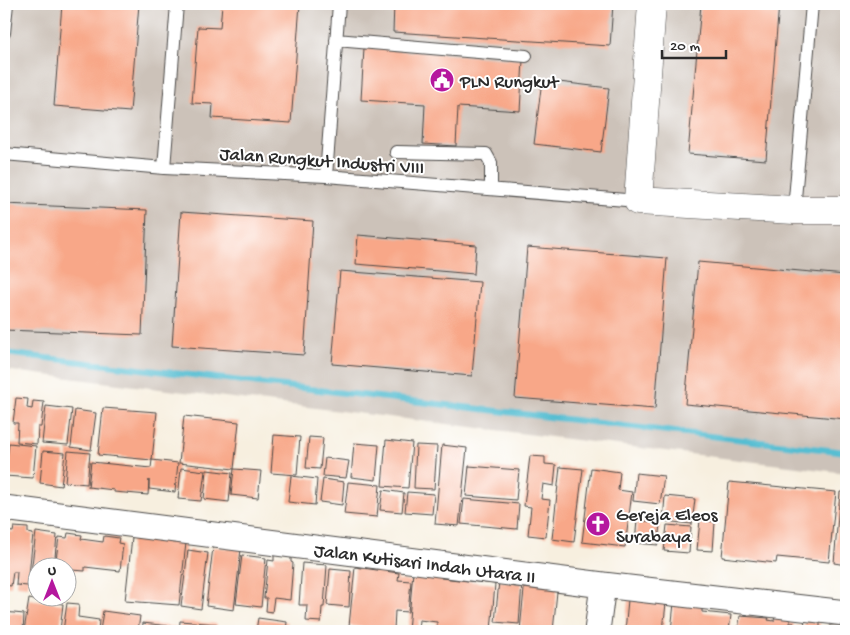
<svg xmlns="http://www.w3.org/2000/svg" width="850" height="635" viewBox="0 0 850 635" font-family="'Gochi Hand',sans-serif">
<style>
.industrial{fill:#ccc2b9}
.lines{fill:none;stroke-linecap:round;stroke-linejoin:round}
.stream{stroke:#56bed2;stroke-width:6}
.building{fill:#f8a788}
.service-casing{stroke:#4a4846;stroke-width:14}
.minor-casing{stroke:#4a4846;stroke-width:27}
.tertiary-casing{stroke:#4a4846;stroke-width:29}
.service{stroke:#fff;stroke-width:12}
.minor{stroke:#fff;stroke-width:25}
.tertiary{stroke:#fff;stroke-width:28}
.labels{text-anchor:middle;stroke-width:4;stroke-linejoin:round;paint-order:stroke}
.poi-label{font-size:19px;fill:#2b2b2b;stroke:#fff;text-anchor:start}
.street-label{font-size:19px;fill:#2b2b2b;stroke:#fff}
</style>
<rect width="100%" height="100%" fill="#fff"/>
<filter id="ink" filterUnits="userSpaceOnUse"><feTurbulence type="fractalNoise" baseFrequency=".02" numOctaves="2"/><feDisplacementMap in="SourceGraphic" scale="10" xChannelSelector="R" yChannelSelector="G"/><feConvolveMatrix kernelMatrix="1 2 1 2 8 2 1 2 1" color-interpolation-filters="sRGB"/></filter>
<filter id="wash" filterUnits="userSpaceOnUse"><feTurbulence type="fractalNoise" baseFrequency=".0096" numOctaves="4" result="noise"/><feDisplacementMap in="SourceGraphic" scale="20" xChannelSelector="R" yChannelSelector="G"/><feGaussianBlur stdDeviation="1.12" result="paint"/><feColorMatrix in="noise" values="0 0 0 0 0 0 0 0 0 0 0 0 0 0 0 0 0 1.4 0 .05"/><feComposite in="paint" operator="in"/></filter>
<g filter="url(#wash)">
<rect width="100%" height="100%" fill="#f7efdf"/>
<path class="industrial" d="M4,4H846V473L4,370Z"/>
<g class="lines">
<path class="stream" d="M4,353L846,452"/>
</g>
<g id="blocks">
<path class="building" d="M62,4H139L130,112L54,106Z
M222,4H300L291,123L212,118L213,104L192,103L198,27L220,28Z
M394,4H613L610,46L393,32Z
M701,4H779L766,160L688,154Z
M364,48L523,60L520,111L458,107L456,146L423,144L425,104L361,100Z
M542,80L609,88L601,152L534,144Z
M4,204L147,210L142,335L4,330Z
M181,212L313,221L304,355L172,346Z
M358,235L476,245L474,274L356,264Z
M527,247L667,258L655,409L515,398Z
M698,262L846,275V419L685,404Z
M340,271L480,282L472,376L332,364Z
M16,398L28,399L27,408L32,409L33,401L44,402L41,427H38L37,444L17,442L18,423H13Z
M46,406L72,409L68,445L42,443Z
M103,408L157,412L152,460L98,455Z
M75,410L96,413L91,450L71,447Z
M184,416L239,422L234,469L179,463Z
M274,435L300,437L297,475L271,473Z
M309,437L323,438L320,469L306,468Z
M386,440L412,443L408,488L382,486Z
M9,443L36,446L33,478L5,476Z
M354,443L379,445L376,480L351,477Z
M416,445L437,446L434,489L414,488Z
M442,445L467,448L459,526L435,524Z
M43,451L65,453L61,486L40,483Z
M68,451L90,453L87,484L65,482Z
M530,456L545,457V464L556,465L554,486L543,484L541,499L550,500L546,537L528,535L531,507L524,506Z
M325,458L349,461L346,478L323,476Z
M152,460L178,463L175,492L149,489V480L148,495L114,492V490L88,487L91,462L151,468Z
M469,466L519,470L516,500L466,496Z
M560,467L583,469L574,542L552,539Z
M181,468L205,471L201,501L178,499Z
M591,468L620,472L618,490L632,492L625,547L582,542Z
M234,469L261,471L258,498L231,495Z
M207,470L232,473L229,502L204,499Z
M636,473L664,476L660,504L633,501Z
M291,476L317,479L315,505L288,502Z
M323,479L344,482L342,505L320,502Z
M348,482L380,485L377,517L344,514Z
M729,482L836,492L829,562L777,557L776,563L722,557Z
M383,490L404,493L402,512L380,510Z
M407,492L434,494L432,514L405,512Z
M840,492H846V565L834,563Z
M665,496L695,499L692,524L663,521Z
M464,499L519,504L517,529L461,524Z
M637,520L660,523L658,545L635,543Z
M700,520L715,522L713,551L697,550Z
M667,525L691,527L689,553L664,551Z
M14,527L28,528V533L33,534L28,586L16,585L17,572H13L11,586L4,585V531L13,532Z
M36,532L57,535L54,568H38V582L30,581Z
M68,533L82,535L81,539L103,542L104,536L119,538L118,543L123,544L120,571L85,567V571L71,570L69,594H68V568H55L59,537L67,538Z
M132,537L186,543L179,605L125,601Z
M213,547L241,549L234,610L206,606Z
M188,550L208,553L201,609L181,606Z
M242,555L266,558L261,607L236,604Z
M274,555L291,556V562L293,563L290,600L274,598L272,612L266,611L267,598H264L268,560L274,561Z
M302,563L327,565L324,607H322L321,622L306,621L307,605H299Z
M355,567L399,573L398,580L411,581L408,612L395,611L394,630L349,626Z
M330,569L351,571L349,607L327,605Z
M413,571L442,574L441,578L495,584L491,631H437V622L419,620L418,631H408Z
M525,579L558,582L553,631H520Z
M499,581L522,583L519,624L495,622Z
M29,599L63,604L60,631H24Z
M628,600L666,603L663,631H625Z
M67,603L79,604L78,617L99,620L98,631H63Z
M674,603L702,605V612L731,615L729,631H671Z
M103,611L140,616L138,631H100Z
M4,612L24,614L23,631H4Z
M775,615L790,616V623H794L793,631H738L740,616L769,618L768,620L774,621Z
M258,618L287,622L286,631H256Z
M180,621L217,624V631H179Z
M805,621L820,623V628L828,629V631H795L796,626L804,627Z
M143,623L177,627V631H142Z
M830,626L846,628V631H829Z"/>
</g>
</g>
<g filter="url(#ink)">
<use href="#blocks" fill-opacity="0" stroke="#4a4846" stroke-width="1"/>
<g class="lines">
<defs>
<path id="service" d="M4,33L7,4
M336,40L526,56
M396,152L486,154L491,163V189
M4,154L164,168L326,176L638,201
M164,168L177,4
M326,176L339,4
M794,210L812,4"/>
<path id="minor" d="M4,508L603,585L846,613
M597,631L603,585"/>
<path id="tertiary" d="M652,4L638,201L794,210H846"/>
</defs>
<use href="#service" class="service-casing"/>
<use href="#minor" class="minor-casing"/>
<use href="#tertiary" class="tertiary-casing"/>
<use href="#service" class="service"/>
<use href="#minor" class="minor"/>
<use href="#tertiary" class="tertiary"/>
</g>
</g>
<defs>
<symbol id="civic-disc" viewBox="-11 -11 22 22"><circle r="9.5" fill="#b5179e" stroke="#fff"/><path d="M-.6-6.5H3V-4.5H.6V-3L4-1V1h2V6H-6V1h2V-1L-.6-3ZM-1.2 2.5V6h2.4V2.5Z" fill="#fff"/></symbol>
<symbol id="church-disc" viewBox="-11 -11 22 22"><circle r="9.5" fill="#b5179e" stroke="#fff"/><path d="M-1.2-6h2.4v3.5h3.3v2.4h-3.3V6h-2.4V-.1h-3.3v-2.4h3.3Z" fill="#fff"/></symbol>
</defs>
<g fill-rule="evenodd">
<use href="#civic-disc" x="428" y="66" width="28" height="28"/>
<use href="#church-disc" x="584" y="510" width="28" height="28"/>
</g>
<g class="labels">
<g class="poi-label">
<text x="460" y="87">PLN Rungkut</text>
<text x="616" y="520">Gereja Eleos<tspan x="616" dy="22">Surabaya</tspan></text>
</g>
<g class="street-label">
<text transform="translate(322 159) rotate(4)" y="7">Jalan Rungkut Industri VIII</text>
<text transform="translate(425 562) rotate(7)" y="7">Jalan Kutisari Indah Utara II</text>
</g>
</g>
<rect width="850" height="635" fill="none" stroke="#fff" stroke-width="20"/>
<g transform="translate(52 582)"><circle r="24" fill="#ffffff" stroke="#aaaaaa"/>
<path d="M0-4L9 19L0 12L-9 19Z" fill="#b5179e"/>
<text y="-8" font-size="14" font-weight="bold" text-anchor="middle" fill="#2b2b2b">U</text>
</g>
<path d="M662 50v8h64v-8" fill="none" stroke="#2b2b2b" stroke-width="2.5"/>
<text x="670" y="50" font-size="15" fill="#2b2b2b" stroke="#ffffff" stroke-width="4" paint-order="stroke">20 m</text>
</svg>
